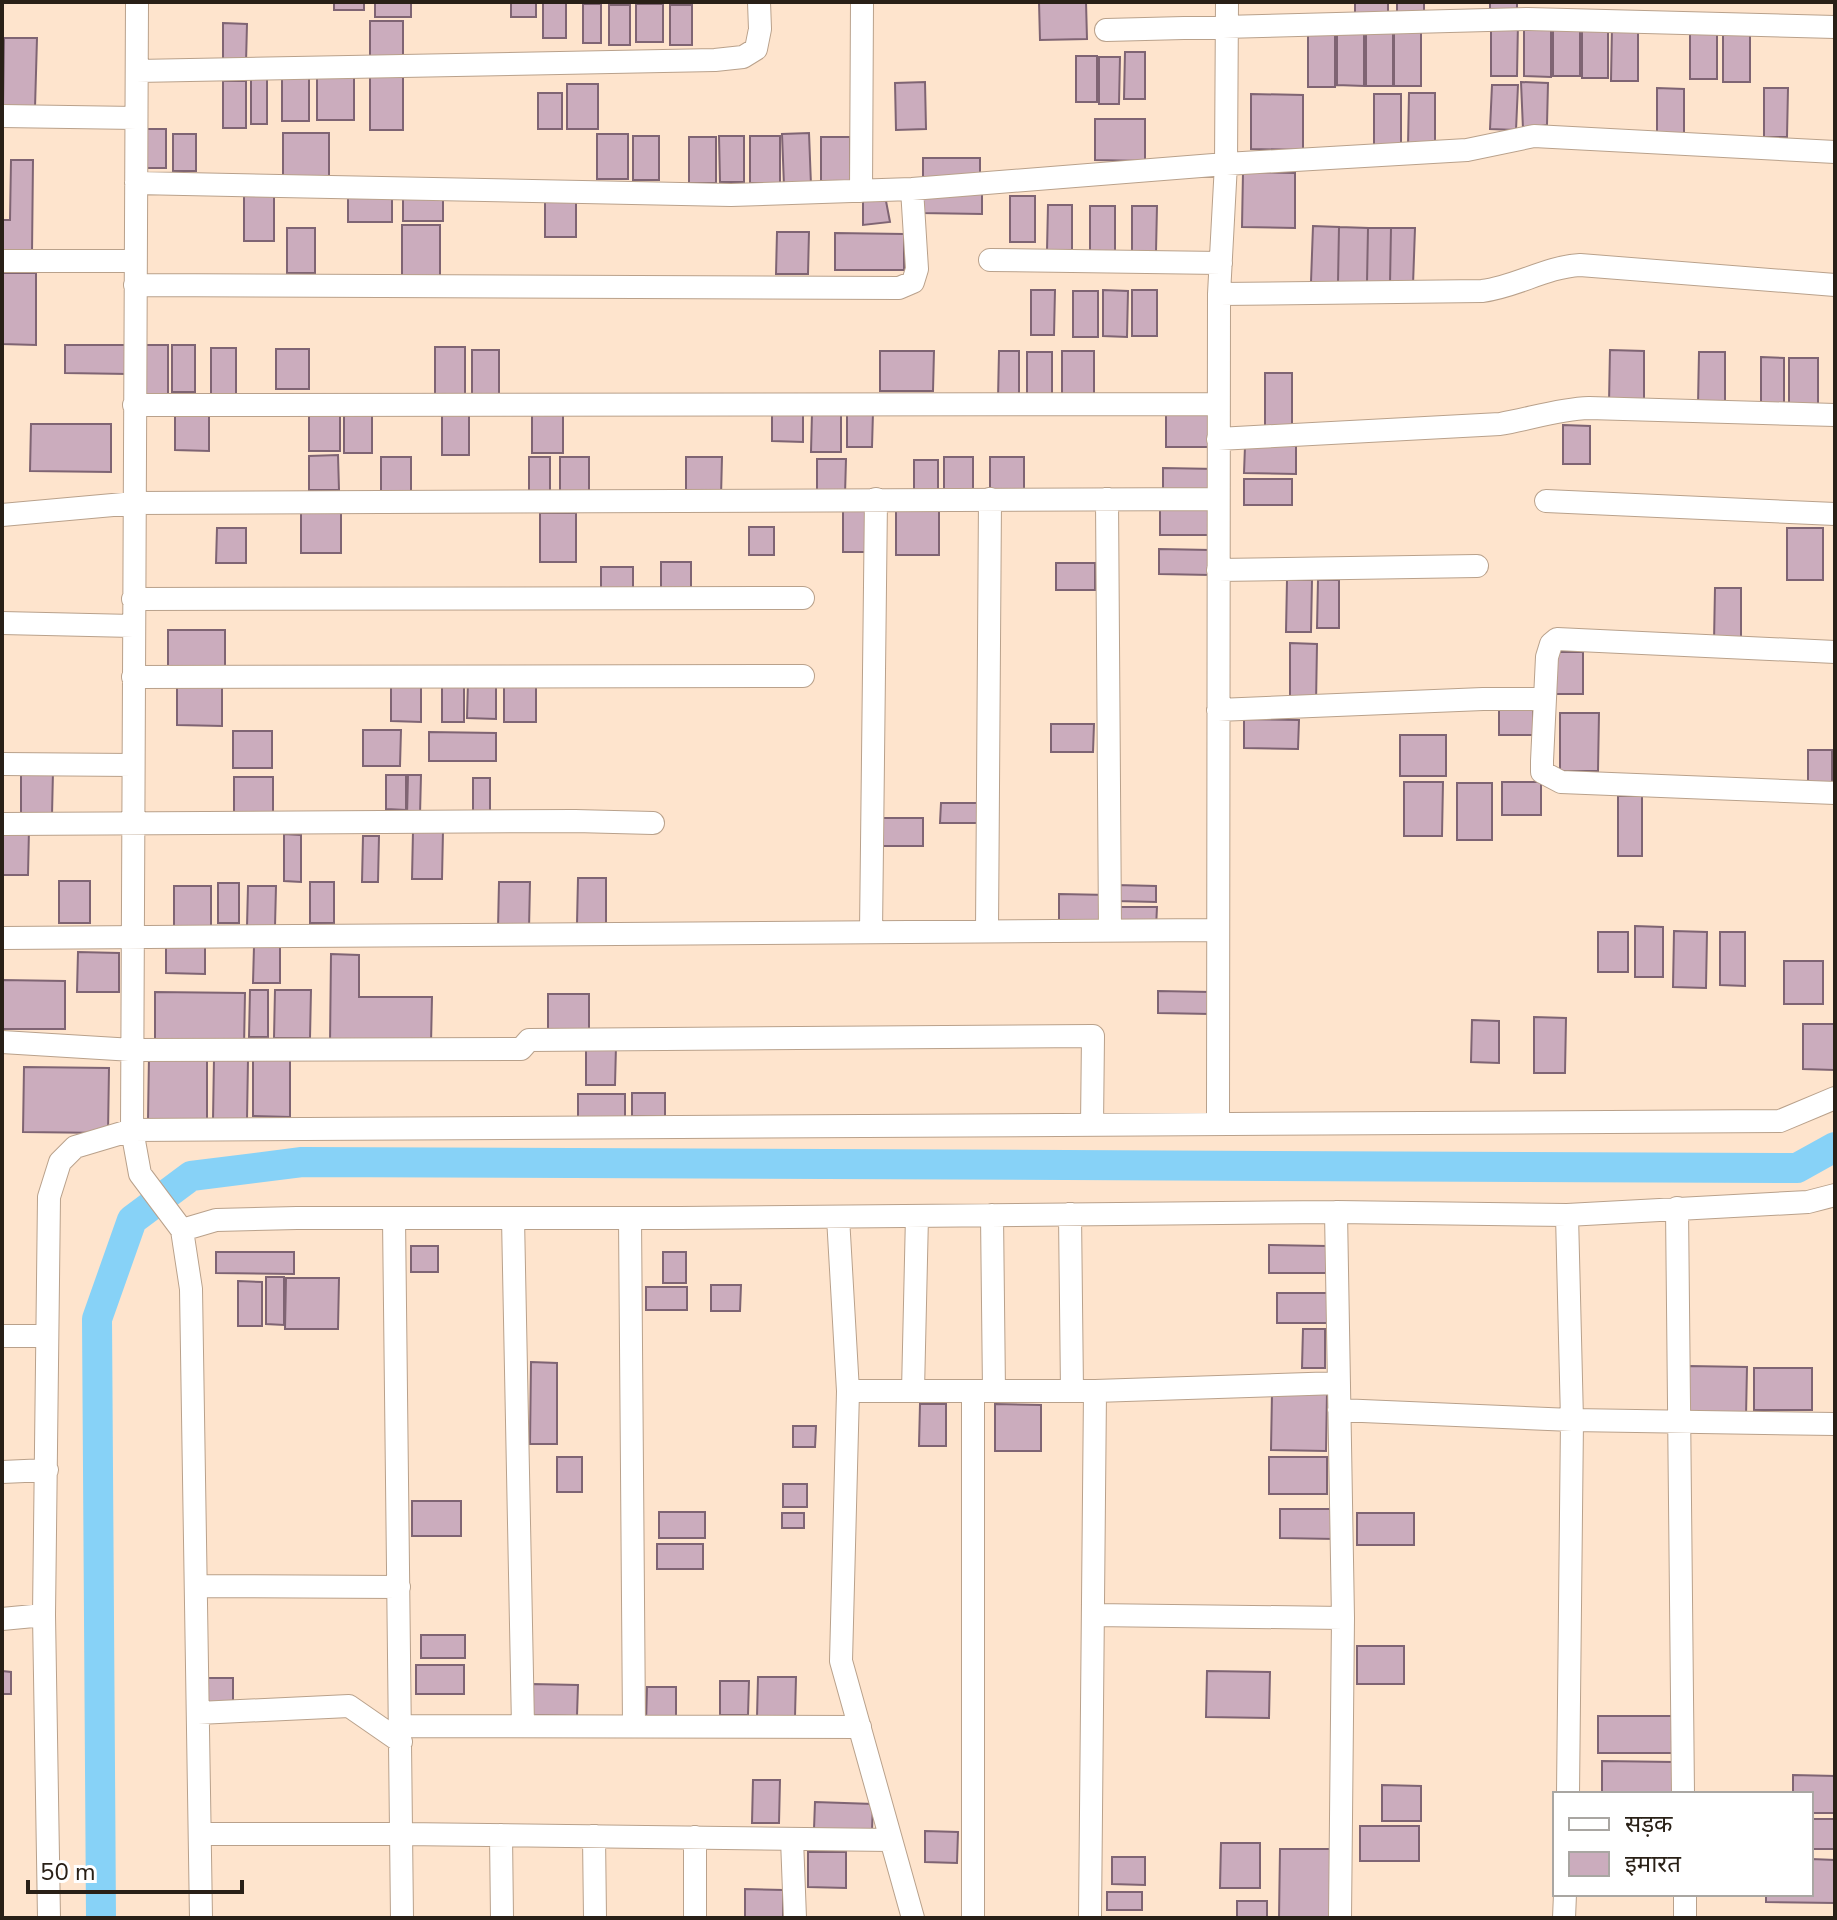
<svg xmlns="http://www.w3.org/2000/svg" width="1837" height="1920" viewBox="0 0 1837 1920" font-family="'Nunito Sans','Noto Sans Devanagari',sans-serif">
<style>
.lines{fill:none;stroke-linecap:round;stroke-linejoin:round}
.canal{stroke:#87d2f7;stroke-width:30}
.building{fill:#cbacbd;stroke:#7f6473;stroke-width:2}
.street-casing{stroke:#b9a18b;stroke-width:24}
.street{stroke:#fff;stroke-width:22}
</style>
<rect width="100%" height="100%" fill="#fee4cd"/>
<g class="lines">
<path class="canal" d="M101,1918L97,1319L132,1220L191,1176L302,1162L1797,1168L1835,1147"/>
</g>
<path class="building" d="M334,2H364V10H334Z
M375,2H411V17H375Z
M511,2H536V17H511Z
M1039,2H1086L1087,39L1040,40Z
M1355,2H1388V20H1355Z
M1397,2H1424V13L1397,12Z
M1490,2H1517V13H1490Z
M543,3H566V38H543Z
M583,4H601V43H583Z
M636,4H663V42H636Z
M609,5H630V45H609Z
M670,5H692V45H670Z
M370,21H403V57H370Z
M1553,21L1580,22V76H1553Z
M1491,22H1518L1517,76H1491Z
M1524,22H1551V77L1524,76Z
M223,23L247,24L246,63H223Z
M1582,24H1608V78H1582Z
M1690,25H1717V79H1690Z
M1612,27H1638V81H1611Z
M1723,28H1750V82H1723Z
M1337,31H1364V86L1337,85Z
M1308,32L1335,33V87H1308Z
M1366,32H1393V86H1366Z
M1394,32H1421V86H1394Z
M4,38H37L35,108L3,107Z
M1125,52H1145V99H1124Z
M1076,56H1097V102H1076Z
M1099,57H1120L1119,104H1099Z
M317,77H354V120H317Z
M370,77H403V130H370Z
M251,78H267V124H251Z
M282,78H309V121H282Z
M223,81H246V128H223Z
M925,82L926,129L896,130L895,83Z
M1521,82L1548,83L1547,125L1523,129Z
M567,84H598V129H567Z
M1492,85H1518L1516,130L1490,129Z
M1657,88L1684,89V140L1657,139Z
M1764,88H1788L1787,137H1764Z
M538,93H562V129H538Z
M1409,93H1435V147H1408Z
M1251,94L1303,95V150L1251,149Z
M1374,94H1401V148H1374Z
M1095,119H1145V161L1095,160Z
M145,129H166V168H145Z
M283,133H329V176H283Z
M809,133L811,185L784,186L782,134Z
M173,134H196V171H173Z
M597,134H628V179H597Z
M633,136H659V180H633Z
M719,136H744V182H720Z
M750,136H780V183H750Z
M689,137H716V183H689Z
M821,137H850V183H821Z
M923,158H980V179H923Z
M11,160H33L32,254H2V220H10Z
M1243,172L1295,173V228L1242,227Z
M348,192H392V222H348Z
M920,192H982V214L920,213Z
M403,193H443V221H403Z
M244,194H274V241H244Z
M545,196H576V237H545Z
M1010,196H1035V242H1010Z
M863,201H886L890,222L863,225Z
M1048,205H1072V251H1047Z
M1090,206H1115V252H1090Z
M1132,206H1157L1156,252H1132Z
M402,225H440V277H402Z
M1313,226L1339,227L1338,283L1311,282Z
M1339,227L1368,228L1367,283H1338Z
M287,228H315V273H287Z
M1368,228H1391L1390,284L1367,283Z
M1391,228H1415L1413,285L1390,284Z
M777,232H809L808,274H776Z
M835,233L904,234V270H835Z
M2,273H36V345L2,344Z
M1031,290H1055L1054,335H1031Z
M1103,290L1128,291L1127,337L1103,336Z
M1132,290H1157V336H1132Z
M1073,291H1098V337H1073Z
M65,345H128V374L65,373Z
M141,345H168V397H141Z
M172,345H195V392H172Z
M435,347H465V397H435Z
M211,348H236V395H211Z
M276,349H309V389H276Z
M472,350H499V402H472Z
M1610,350L1644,351V404L1609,403Z
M880,351H934L933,391H880Z
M999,351H1019V399H998Z
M1062,351H1094V395H1062Z
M1027,352H1052V398H1027Z
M1699,352H1725V406H1698Z
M1761,357L1784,358V411H1761Z
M1789,358H1818V405H1789Z
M1265,373H1292V428H1265Z
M1166,409H1210V447H1166Z
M175,410L209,411V451L175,450Z
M309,412H340V451H309Z
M442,412H469V455H442Z
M847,412H873L872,447H847Z
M344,413H372V453H344Z
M772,413H803V442L772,441Z
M812,413H841V452H811Z
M532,415H563V453H532Z
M31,424H111V472L30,471Z
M1563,425L1590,426V464H1563Z
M1245,446H1296V474L1244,473Z
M338,455L339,490H309V456Z
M381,457H411V498H381Z
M529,457H550V495H529Z
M560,457H589V495H560Z
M686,457H722L721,497L686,496Z
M944,457H973V492H944Z
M990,457H1024V495L990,494Z
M817,459H846L845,495H817Z
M914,460H938V499H914Z
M1163,468L1216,469V490H1163Z
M1244,479H1292V505H1244Z
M1160,505H1214V535H1160Z
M301,508H341V553H301Z
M843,510L870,511V552H843Z
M896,510H939V555H896Z
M540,513H576V562H540Z
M749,527H774V555H749Z
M217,528H246V563H216Z
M1787,528H1823V580H1787Z
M1159,549L1210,550V575L1159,574Z
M661,562H691V588H661Z
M1056,563H1095V590H1056Z
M601,567H633V592H601Z
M1287,580H1312L1311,632H1286Z
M1318,580H1339V628H1317Z
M1715,588H1741V642H1714Z
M168,630H225V668H168Z
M1290,643L1317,644L1316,705H1290Z
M1553,652H1583V694H1553Z
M177,678H222V726L177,725Z
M391,680H421V722L391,721Z
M468,681H496V719L467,718Z
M442,682H464V722H442Z
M504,683H536V722H504Z
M1499,704H1533V735H1499Z
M1560,713H1599L1598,771H1560Z
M1244,719L1299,720L1298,749L1244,748Z
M1051,724H1094L1093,752H1051Z
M363,730H401L400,766H363Z
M233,731H272V768H233Z
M429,732L496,733V761H429Z
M1400,735H1446V776H1400Z
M1808,750H1832V787H1808Z
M21,771H53L52,815H21Z
M386,775H406V810L386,809Z
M408,775H421L420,815H407Z
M234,777H273V816L234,815Z
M473,778H490V816L473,815Z
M1404,782H1443L1442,836H1404Z
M1502,782H1541V815H1502Z
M1457,783H1492V840H1457Z
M1618,796H1642V856H1618Z
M941,803H982V823H940Z
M883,818H923V846H883Z
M3,829H29L28,875H3Z
M413,831H443L442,879H412Z
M284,834L301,835V882L284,881Z
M363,836H379L378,882H362Z
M578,878H606V924H577Z
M59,881H90V923H59Z
M310,882H334V923H310Z
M499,882H530L529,929H498Z
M218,883H239V923H218Z
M1116,885L1156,886V902L1116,901Z
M174,886H211V931H174Z
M248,886H276L275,927H247Z
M1059,894L1109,895V930H1059Z
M1117,907H1157L1156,928H1117Z
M1635,926L1663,927V977H1635Z
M1674,931L1707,932L1706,988L1673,987Z
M1598,932H1628V972H1598Z
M1720,932H1745V986L1720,985Z
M166,943L205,944V974L166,973Z
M254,946H280V983H253Z
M78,952L119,953V992H77Z
M331,954L359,955V997H432L431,1044H330Z
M1784,961H1823V1004H1784Z
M2,980L65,981V1029H2Z
M250,990H268V1037H249Z
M275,990H311L310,1038H274Z
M1158,991L1211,992L1210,1014L1158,1013Z
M155,992L245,993L244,1047H155Z
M548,994H589V1034H548Z
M1534,1017L1566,1018L1565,1073H1534Z
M1472,1020L1499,1021V1063L1471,1062Z
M1803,1024H1834V1070L1803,1069Z
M586,1046H616L615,1085H586Z
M253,1055L290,1056V1117L253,1116Z
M149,1056H207V1121L148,1120Z
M214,1059H248L247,1120H213Z
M24,1067L109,1068L108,1133L23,1132Z
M632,1093H665V1117L632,1116Z
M578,1094H625V1119L578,1118Z
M1269,1245L1327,1246L1326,1273H1269Z
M411,1246H438V1272H411Z
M216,1252H294V1274L216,1273Z
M663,1252H686V1283H663Z
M266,1277H284V1325L266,1324Z
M286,1278H339L338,1329H285Z
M238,1281L262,1282V1326H238Z
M711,1285H741L740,1311H711Z
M646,1287H687V1310H646Z
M1277,1293H1330V1323H1277Z
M1303,1329H1325V1368H1302Z
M531,1362L557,1363V1444H530Z
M1689,1366L1747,1367L1746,1417H1689Z
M1754,1368H1812V1410H1754Z
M1272,1393H1327L1326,1451L1271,1450Z
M920,1404H946V1446H919Z
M995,1404L1041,1405V1451H995Z
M793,1426H816L815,1447H793Z
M557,1457H582V1492H557Z
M1269,1457H1327V1494H1269Z
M783,1484H807V1507H783Z
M412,1501H461V1536H412Z
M1280,1509H1336L1335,1539L1280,1538Z
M659,1512H705V1538H659Z
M782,1513H804V1528H782Z
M1357,1513H1414V1545H1357Z
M657,1544H703V1569H657Z
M421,1635H465V1658H421Z
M1357,1646H1404V1684H1357Z
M416,1665H464V1694H416Z
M2,1671L11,1672V1694H2Z
M1207,1671L1270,1672L1269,1718L1206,1717Z
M758,1677H796L795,1717H757Z
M206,1678H233V1707H206Z
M720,1681H749L748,1715H720Z
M532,1684L578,1685L577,1716L531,1715Z
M647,1687H676V1723H646Z
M1598,1716H1675V1753H1598Z
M1602,1761L1674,1762V1794H1602Z
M1793,1775L1835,1776V1813H1811V1794H1793Z
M753,1780H780L779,1823H752Z
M1382,1785L1421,1786V1821H1382Z
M815,1802L873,1804L872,1830L814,1829Z
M1811,1819H1835V1849H1811Z
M1360,1826H1419V1861H1360Z
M925,1831L958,1832L957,1863L925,1862Z
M1221,1843H1260V1888H1220Z
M1280,1849H1332V1918H1279Z
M808,1852H846V1888L808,1887Z
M1112,1857H1145V1885L1112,1884Z
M1811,1859L1835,1860V1903L1766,1902V1894H1811Z
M745,1889L783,1890V1917H745Z
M1107,1892H1142V1910H1107Z
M1237,1901H1267V1918H1237Z"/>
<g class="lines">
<defs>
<path id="street" d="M137,2L132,1130L140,1174L182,1230L191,1289L201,1918
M1106,30L1528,19L1835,27
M137,71L715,60L743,57L756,49L760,29L759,2
M2,116L136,118
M136,183L731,195L912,189L1226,164L1467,150L1534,136L1835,152
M861,191L862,2
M990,260L1221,263
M2,261H135
M135,285L899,288L913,282L917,269L912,189
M1219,294L1482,291C1516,287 1545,267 1580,265L1835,285
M134,405L1218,404
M1218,439L1500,424C1530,419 1558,409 1589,408L1835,415
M1107,499L1110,930
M1546,501L1835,514
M2,515L135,503L1218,499
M1218,570L1477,566
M133,599L803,598
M2,623L133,626
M1835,652L1557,639L1551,644L1547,657L1542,761V772L1561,782L1835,793
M133,677L803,676
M1218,710L1483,699H1544
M2,764L133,765
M2,824L575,821L653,823
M987,931L990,499
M871,932L876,499
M2,938L1218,930
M2,1042L133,1050L521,1049L529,1040L1093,1036L1092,1125
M1218,1124L1219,294L1226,164L1227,2
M1677,1208L1683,1794
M1336,1212L1343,1618L1340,1918
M1070,1214L1072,1391
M992,1215L994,1391
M1567,1215L1572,1420L1568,1794
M838,1217L848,1391L841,1661L913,1918
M394,1218L402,1918
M513,1218L523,1726
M630,1218L634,1726
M182,1230L216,1220L297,1218H680L1336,1212L1567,1215L1808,1202L1835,1195
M2,1336H46
M848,1391H1095L1339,1383
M913,1391L917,1216
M973,1392V1918
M1339,1410L1572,1420L1835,1424
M2,1472L47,1470
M196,1586L399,1587
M1093,1615L1343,1618
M2,1619L44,1615
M198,1713L349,1706L401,1742
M401,1726L860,1727
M200,1834H402L891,1840
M501,1835L502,1918
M594,1836L595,1918
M695,1837V1918
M792,1839L795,1918
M1685,1894V1918
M49,1918L44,1615L49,1197L60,1162L75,1147L132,1130L1780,1121L1835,1098
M1090,1918L1095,1391
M1564,1918L1565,1894"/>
</defs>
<use href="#street" class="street-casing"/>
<use href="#street" class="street"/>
</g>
<rect width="1837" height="1920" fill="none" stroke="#292017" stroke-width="8"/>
<rect x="1553" y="1792" width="260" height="104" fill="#ffffff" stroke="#a9a6a2" stroke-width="2"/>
<rect x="1569" y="1818" width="40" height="12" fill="#ffffff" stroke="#a9a6a2" stroke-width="2"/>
<text x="1625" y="1832" font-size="24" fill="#292017">सड़क</text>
<rect x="1569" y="1852" width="40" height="24" fill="#cbacbd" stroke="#a9a6a2" stroke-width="2"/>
<text x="1625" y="1872" font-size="24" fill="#292017">इमारत</text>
<path d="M28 1880v12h214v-12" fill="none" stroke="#292017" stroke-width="4"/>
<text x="40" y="1880" font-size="24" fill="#292017" stroke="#ffffff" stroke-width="6" paint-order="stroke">50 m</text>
</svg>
